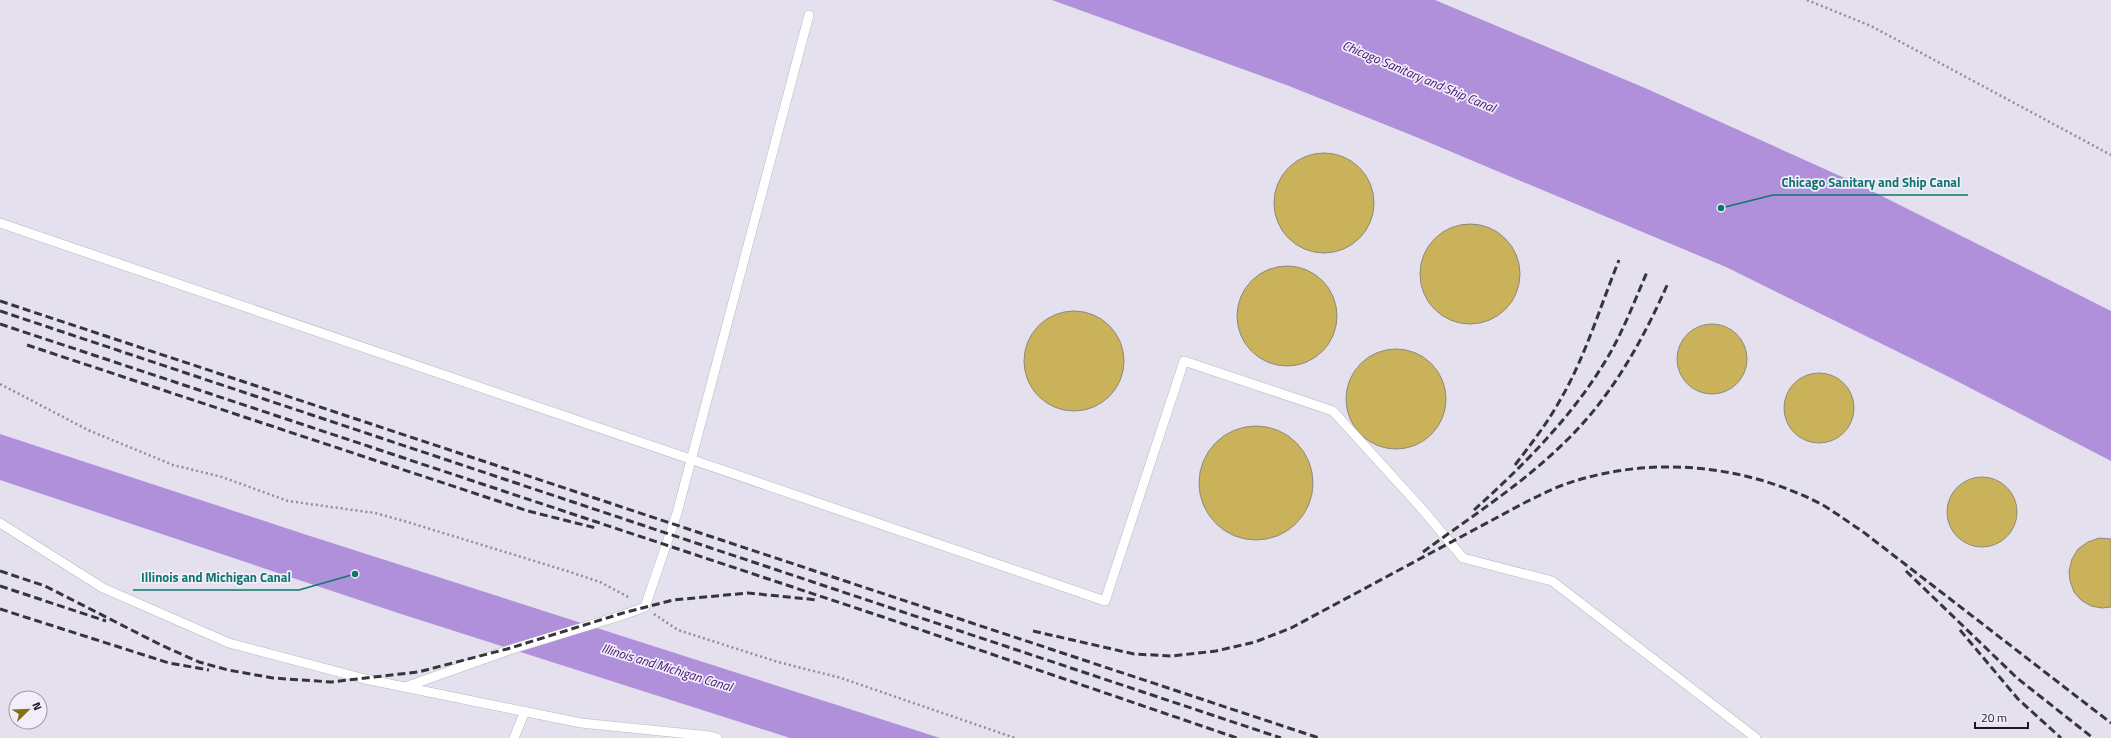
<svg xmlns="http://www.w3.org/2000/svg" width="2111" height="738" viewBox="0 0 2111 738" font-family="'Titillium Web',sans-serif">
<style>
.water{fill:#b090db}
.building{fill:#c9b25a;stroke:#8d8a7d}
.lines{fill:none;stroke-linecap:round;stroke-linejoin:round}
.lane-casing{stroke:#bab5c2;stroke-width:10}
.path{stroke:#908c96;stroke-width:2.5;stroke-dasharray:2 3;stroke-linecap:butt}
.lane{stroke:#fff;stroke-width:9}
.rail{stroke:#37353b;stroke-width:3;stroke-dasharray:8 4;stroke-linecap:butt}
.labels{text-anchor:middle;stroke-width:3.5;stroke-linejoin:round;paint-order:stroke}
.water-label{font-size:13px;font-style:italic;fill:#3f0f68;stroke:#f2edfb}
.leader{fill:none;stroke:#0f766e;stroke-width:1.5}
.callout-dot{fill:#0f766e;stroke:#f2edfb;stroke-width:1.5}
.callout-label{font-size:13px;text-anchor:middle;font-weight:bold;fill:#0f766e;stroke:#f2edfb;stroke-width:3.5;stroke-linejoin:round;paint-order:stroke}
</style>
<rect width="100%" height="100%" fill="#e5e0ed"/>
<path class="water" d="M1052,0H1435L1645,88L1858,184L2111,311V461L1947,376L1726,267L1416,137L1289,86Z
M0,434L307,535L940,738H790L398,613L0,480Z"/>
<path class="building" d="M1274 203a50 50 0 1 1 100 0a50 50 0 1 1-100 0Z
M1420 274a50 50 0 1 1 100 0a50 50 0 1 1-100 0Z
M1237 316a50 50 0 1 1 100 0a50 50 0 1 1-100 0Z
M1024 361a50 50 0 1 1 100 0a50 50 0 1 1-100 0Z
M1677 359a35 35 0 1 1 70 0a35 35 0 1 1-70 0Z
M1346 399a50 50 0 1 1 100 0a50 50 0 1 1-100 0Z
M1784 408a35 35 0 1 1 70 0a35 35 0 1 1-70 0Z
M1199 483a57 57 0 1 1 114 0a57 57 0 1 1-114 0Z
M1947 512a35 35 0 1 1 70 0a35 35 0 1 1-70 0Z
M2099,538L2111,539V607L2102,608L2091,606L2081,600L2074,592L2070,581L2069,571L2072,559L2078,549L2088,542Z"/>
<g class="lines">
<defs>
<path id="lane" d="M0,223L1105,601L1184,361L1333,411L1423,510L1463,558L1552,581L1756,738
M0,523L103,588L229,643L365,679L581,723L710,736L717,738
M405,687L509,650L623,615L645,607L677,513L809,15
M514,738L525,711"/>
</defs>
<use href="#lane" class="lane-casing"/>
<path class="path" d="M1807,0L1871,26L2111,155
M0,384L88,430L173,465L222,477L288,501L375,513L404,521L567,571L600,582L630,598
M654,614L678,630L778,662L841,678L1015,738"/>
<use href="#lane" class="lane"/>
<path class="rail" d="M0,301L1319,738
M0,311L1281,738
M0,324L886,618L1237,738
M27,345L528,511L596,528
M1515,465C1531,444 1546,425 1559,402C1585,358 1600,307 1619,260
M1474,510C1525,464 1574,415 1609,355C1624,329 1635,300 1647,272
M1423,552C1472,516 1524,483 1567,440C1612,396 1643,340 1668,283
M0,571L45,586L161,645L199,662L228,670L273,678L331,682L418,672L507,649L623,613L673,600L748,593L818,600
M1906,571L2017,678L2093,738
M0,586L106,621
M0,609L169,663L209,670
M1960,630L2018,699L2061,738
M1033,631L1134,654L1172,656L1216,651L1255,642L1291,628L1524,503C1537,497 1549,490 1563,485C1647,455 1741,463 1821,504C1835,512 1848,522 1862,531L2111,723"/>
</g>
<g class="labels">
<g class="water-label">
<text transform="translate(1419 76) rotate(23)" y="5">Chicago Sanitary and Ship Canal</text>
<text transform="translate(667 667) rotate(17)" y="5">Illinois and Michigan Canal</text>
</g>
</g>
<path class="leader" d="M1721 208L1773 195H1968M355 574L299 590H133"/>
<g class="callout-dot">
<circle cx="1721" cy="208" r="4"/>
<circle cx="355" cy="574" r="4"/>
</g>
<g class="callout-label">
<text x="1871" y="187">Chicago Sanitary and Ship Canal</text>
<text x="216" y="582">Illinois and Michigan Canal</text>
</g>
<g transform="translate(28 710) rotate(67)"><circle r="19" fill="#f2edfb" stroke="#9c98a2"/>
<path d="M0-3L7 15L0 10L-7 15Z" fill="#867112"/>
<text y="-6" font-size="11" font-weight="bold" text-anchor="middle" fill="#1a181d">N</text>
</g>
<path d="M1975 722v6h53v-6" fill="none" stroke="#1a181d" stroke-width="2"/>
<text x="1981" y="722" font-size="12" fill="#1a181d" stroke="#f2edfb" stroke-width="3" paint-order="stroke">20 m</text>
</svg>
